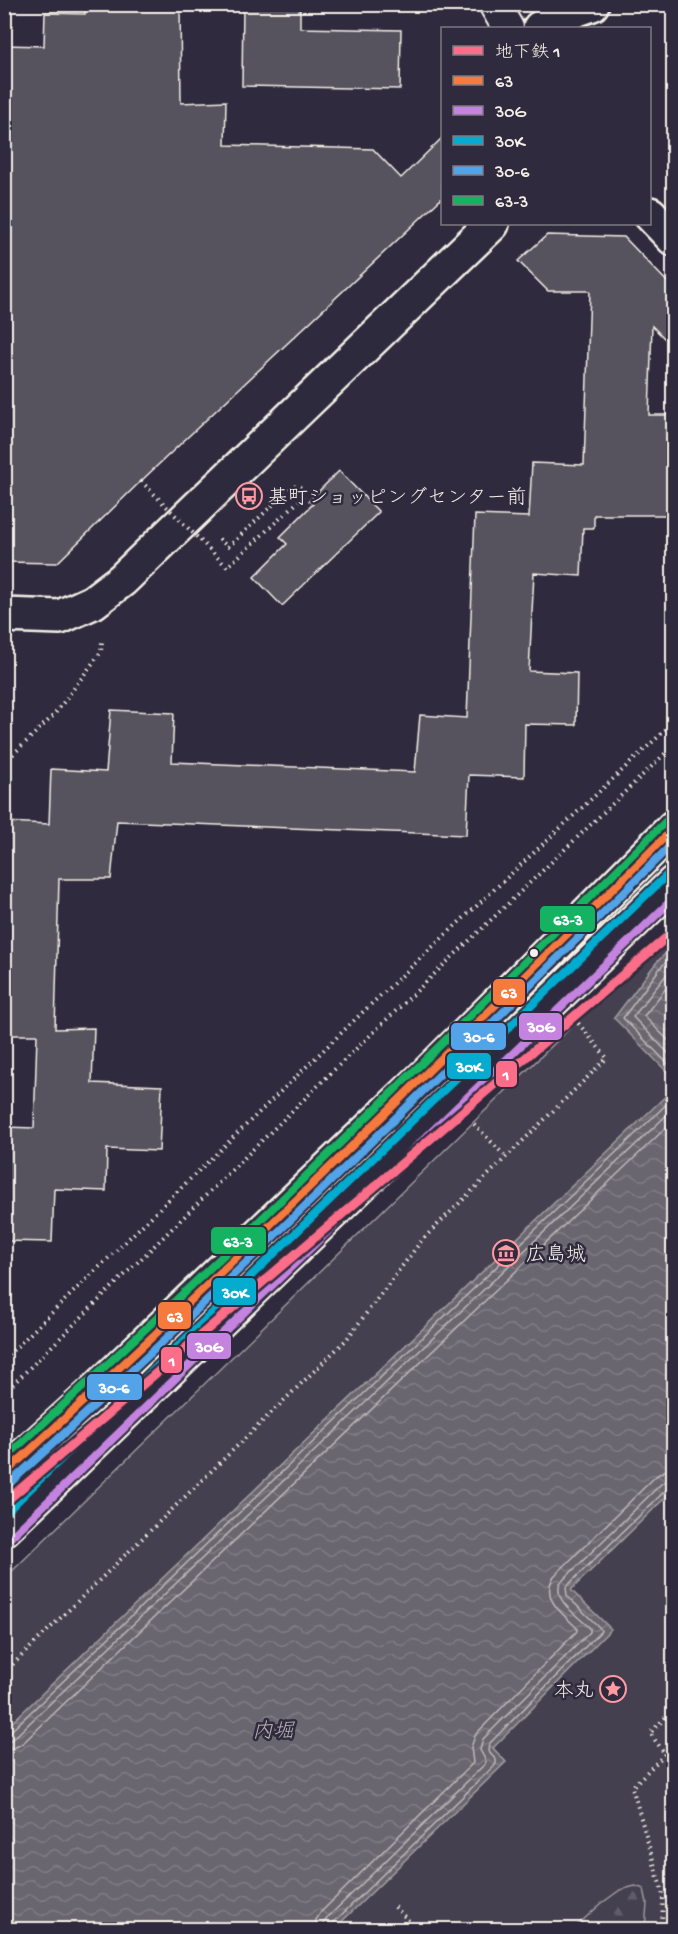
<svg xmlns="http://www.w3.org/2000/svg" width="678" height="1934" viewBox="0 0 678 1934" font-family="'Gochi Hand','Klee One',sans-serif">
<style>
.green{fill:#454050;stroke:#9c989c;stroke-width:1.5}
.forest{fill:url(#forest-firs);stroke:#9c989c;stroke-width:1.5}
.water{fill:url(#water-waves);stroke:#a19ea0;stroke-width:1.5}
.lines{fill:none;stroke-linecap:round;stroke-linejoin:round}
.shore{stroke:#bdb9b8;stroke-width:1.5}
.building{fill:#56525f;stroke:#f4f1e8;stroke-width:1.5}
.street-casing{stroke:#f4f1e8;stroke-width:34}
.secondary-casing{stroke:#f4f1e8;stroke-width:38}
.highway-casing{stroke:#f4f1e8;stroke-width:38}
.path{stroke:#f4f1e8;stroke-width:4;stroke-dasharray:1.5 4.5;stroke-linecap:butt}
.street{stroke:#2f2a3d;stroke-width:30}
.secondary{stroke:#2f2a3d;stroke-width:33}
.highway{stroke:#2f2a3d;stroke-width:33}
.path-bridge{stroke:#f4f1e8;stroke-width:4;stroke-dasharray:1.5 4.5;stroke-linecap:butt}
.bus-1-casing{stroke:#2f2a3d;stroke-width:12}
.bus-2-casing{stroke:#2f2a3d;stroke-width:12}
.bus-3-casing{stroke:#2f2a3d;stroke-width:12}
.bus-4-casing{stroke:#2f2a3d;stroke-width:12}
.bus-5-casing{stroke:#2f2a3d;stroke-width:12}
.bus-1{stroke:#f6793e;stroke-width:8}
.bus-2{stroke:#c483df;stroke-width:8}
.bus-3{stroke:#06acd0;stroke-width:8}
.bus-4{stroke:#53a3e8;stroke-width:8}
.bus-5{stroke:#13b361;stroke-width:8}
.metro-1-casing{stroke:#2f2a3d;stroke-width:14}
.metro-1{stroke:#fb6d88;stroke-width:9}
.bus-dot{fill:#f4f1e8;stroke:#2f2a3d;stroke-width:2}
.labels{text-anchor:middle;stroke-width:5;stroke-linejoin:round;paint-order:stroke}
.poi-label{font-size:20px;fill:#f4f1e8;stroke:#2f2a3d;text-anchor:start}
.water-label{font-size:21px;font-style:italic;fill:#b6b2b2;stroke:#2f2a3d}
.line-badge{stroke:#2f2a3d;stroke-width:2}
.badge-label{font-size:16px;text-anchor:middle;font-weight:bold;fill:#fff}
</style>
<defs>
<pattern id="forest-firs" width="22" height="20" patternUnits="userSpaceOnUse" patternTransform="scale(1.5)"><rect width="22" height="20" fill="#454050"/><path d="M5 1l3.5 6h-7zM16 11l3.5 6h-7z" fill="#605c69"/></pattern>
<pattern id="water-waves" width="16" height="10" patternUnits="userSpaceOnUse" patternTransform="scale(1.5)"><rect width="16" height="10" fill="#6a6670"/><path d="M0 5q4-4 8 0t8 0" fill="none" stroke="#807c84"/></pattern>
</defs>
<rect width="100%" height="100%" fill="#2f2a3d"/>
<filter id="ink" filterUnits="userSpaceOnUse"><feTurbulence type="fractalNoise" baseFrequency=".0167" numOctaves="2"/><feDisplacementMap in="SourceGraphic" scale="12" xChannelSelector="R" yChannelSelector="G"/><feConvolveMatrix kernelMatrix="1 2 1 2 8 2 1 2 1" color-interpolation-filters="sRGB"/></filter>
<g filter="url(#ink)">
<path class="green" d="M673,928V1929L5,1930V1578Z"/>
<path class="forest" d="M635,1886L644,1889L647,1903L645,1929H573L602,1903L620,1890Z"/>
<path class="water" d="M673,946V1078L614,1018L656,963Z
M673,1089V1490L571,1590L611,1629L493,1748L506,1762L334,1929H5V1729Z"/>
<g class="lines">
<path class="shore" d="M674,954L661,967L623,1018L674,1070
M674,965L633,1017L674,1059
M674,978L644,1016L674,1046
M4,1733L11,1731L674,1097
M4,1740H11L16,1736L674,1108
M4,1749L14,1748L23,1743L674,1120
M314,1930L316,1920L321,1912L473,1763L471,1747L476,1734L577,1631V1628C562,1613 540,1599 554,1576L656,1476L664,1471L674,1470
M323,1930L324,1923L328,1917L485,1764L486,1761L480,1750L483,1739L590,1632V1628C578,1616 553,1601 560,1583L662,1483L674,1479
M331,1930L333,1923L496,1764V1760L488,1751L489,1744L601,1631L600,1628L567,1596L566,1587L667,1489L674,1487"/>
</g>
<path class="building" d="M84,4H180L181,103L226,101L225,145L373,149L401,178L442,138V198L141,481L57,563L4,562V45L44,46L45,13L85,14Z
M243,4H300V28L401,30L400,89L242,86Z
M547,235L624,237L674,289V348L652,326L649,415H674V515H594V528H583L581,576L534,573L529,671L577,673L576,725L525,724L524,777L469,775L466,835L117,821L111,879H59L55,1029L94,1028L92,1083L162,1086L159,1151L107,1149L106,1191L54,1189L52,1242L4,1241L5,1127L34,1128L37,1035H4V822L49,824L51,769L106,772L111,710L174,713L172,762L415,772L420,715L467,718L475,515L529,517L532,463L584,465L590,291H548L518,261Z
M339,471L379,512L282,606L254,577L287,544L280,537L313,504L309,501Z"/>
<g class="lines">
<defs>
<path id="street" d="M494,4L508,28"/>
<path id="secondary" d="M540,28L575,10L592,4
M650,214L674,239
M4,615L60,617L93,602L122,580L492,224"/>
<path id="highway" d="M4,1474L90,1396L428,1073L674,827
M4,1529L674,883"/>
</defs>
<use href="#street" class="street-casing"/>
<use href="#secondary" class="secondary-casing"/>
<use href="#highway" class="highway-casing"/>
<path class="path" d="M219,539L228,547L293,486L304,488L302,498L287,512
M4,763L54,715L101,652L102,642
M474,1124L506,1157
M4,1359L366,1009L674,722
M4,1393L335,1069L674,745
M4,1673L346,1340L422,1240L607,1058L578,1023
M395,1907L418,1930
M662,1930L663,1895L632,1787L665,1754L650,1733L674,1709"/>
<use href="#street" class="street"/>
<use href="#secondary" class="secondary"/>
<use href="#highway" class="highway"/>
<path class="path-bridge" d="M141,481L227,567L287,512"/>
<defs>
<path id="bus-1" d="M4,1474C234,1265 454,1047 674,828"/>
<path id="bus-2" d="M11,1537L674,898"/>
<path id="bus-3" d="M4,1514L667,875"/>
<path id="bus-4" d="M11,1482C238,1276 457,1059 674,842"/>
<path id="bus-5" d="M4,1459C232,1253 450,1037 667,820"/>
</defs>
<use href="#bus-1" class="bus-1-casing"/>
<use href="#bus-2" class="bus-2-casing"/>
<use href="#bus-3" class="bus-3-casing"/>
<use href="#bus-4" class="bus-4-casing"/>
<use href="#bus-5" class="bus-5-casing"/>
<use href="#bus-1" class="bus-1"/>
<use href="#bus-2" class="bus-2"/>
<use href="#bus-3" class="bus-3"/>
<use href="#bus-4" class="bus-4"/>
<use href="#bus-5" class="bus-5"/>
<defs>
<path id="metro-1" d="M4,1503L674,931"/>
</defs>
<use href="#metro-1" class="metro-1-casing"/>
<use href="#metro-1" class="metro-1"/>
</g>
</g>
<defs>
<symbol id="bus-ring" viewBox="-11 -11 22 22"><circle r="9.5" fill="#2f2a3d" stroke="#ff9aa2" stroke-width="1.5"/><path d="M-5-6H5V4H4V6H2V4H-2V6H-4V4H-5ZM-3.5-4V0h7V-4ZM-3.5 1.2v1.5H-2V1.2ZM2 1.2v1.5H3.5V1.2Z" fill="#ff9aa2"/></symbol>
<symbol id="museum-ring" viewBox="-11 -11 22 22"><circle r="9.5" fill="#2f2a3d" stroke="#ff9aa2" stroke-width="1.5"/><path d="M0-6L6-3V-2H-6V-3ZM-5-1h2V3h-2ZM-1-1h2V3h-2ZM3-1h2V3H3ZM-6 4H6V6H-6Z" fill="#ff9aa2"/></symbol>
<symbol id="sight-ring" viewBox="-11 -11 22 22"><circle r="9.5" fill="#2f2a3d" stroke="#ff9aa2" stroke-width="1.5"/><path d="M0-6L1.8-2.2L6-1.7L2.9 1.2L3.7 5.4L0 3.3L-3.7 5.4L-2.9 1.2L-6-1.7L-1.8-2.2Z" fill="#ff9aa2"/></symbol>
</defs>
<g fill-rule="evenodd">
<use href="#bus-ring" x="234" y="481" width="30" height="30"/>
<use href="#museum-ring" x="491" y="1238" width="30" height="30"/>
<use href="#sight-ring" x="598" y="1674" width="30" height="30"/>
</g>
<circle class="bus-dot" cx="534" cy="953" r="5"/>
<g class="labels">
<g class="poi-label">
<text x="268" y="503">基町ショッピングセンター前</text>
<text x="526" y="1260">広島城</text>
<text x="594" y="1696" text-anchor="end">本丸</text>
</g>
<g class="water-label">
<text x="273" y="1737">内堀</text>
</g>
</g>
<g class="line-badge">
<rect x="539" y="905" width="57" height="28" rx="6" fill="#13b361"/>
<rect x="492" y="978" width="34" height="28" rx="6" fill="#f6793e"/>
<rect x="518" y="1012" width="45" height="29" rx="6" fill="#c483df"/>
<rect x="450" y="1022" width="57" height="29" rx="6" fill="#53a3e8"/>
<rect x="446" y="1052" width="46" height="28" rx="6" fill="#06acd0"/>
<rect x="495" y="1060" width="23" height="28" rx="6" fill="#fb6d88"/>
<rect x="210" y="1226" width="57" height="29" rx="6" fill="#13b361"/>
<rect x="212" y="1277" width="45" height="29" rx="6" fill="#06acd0"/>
<rect x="157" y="1301" width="35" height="29" rx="6" fill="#f6793e"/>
<rect x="186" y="1332" width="46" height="28" rx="6" fill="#c483df"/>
<rect x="160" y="1346" width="23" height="28" rx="6" fill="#fb6d88"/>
<rect x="86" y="1373" width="57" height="28" rx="6" fill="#53a3e8"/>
</g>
<g class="badge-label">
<text x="568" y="925">63-3</text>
<text x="509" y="998">63</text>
<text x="541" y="1032">30G</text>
<text x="479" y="1042">30-6</text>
<text x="469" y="1072">30K</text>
<text x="506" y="1080">1</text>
<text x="238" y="1247">63-3</text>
<text x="235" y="1298">30K</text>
<text x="175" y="1322">63</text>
<text x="209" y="1352">30G</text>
<text x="172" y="1366">1</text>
<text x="114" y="1393">30-6</text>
</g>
<rect width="678" height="1934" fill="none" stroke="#2f2a3d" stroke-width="24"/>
<rect x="12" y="12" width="654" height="1910" fill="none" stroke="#f4f1e8" stroke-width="2" filter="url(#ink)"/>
<rect x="441" y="27" width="210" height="198" fill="#2f2a3d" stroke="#7e7a81" stroke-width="1.5"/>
<rect x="453" y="46" width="30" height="9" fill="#fb6d88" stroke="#7e7a81" stroke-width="1.5"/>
<text x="495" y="57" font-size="18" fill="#f4f1e8">地下鉄 1</text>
<rect x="453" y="76" width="30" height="9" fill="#f6793e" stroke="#7e7a81" stroke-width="1.5"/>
<text x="495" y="87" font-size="18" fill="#f4f1e8">63</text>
<rect x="453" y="106" width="30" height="9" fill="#c483df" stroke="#7e7a81" stroke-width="1.5"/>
<text x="495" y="117" font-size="18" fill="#f4f1e8">30G</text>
<rect x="453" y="136" width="30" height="9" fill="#06acd0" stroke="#7e7a81" stroke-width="1.5"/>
<text x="495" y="147" font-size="18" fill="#f4f1e8">30K</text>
<rect x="453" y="166" width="30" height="9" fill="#53a3e8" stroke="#7e7a81" stroke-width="1.5"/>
<text x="495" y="177" font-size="18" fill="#f4f1e8">30-6</text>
<rect x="453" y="196" width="30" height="9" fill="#13b361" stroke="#7e7a81" stroke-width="1.5"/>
<text x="495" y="207" font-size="18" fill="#f4f1e8">63-3</text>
</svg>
